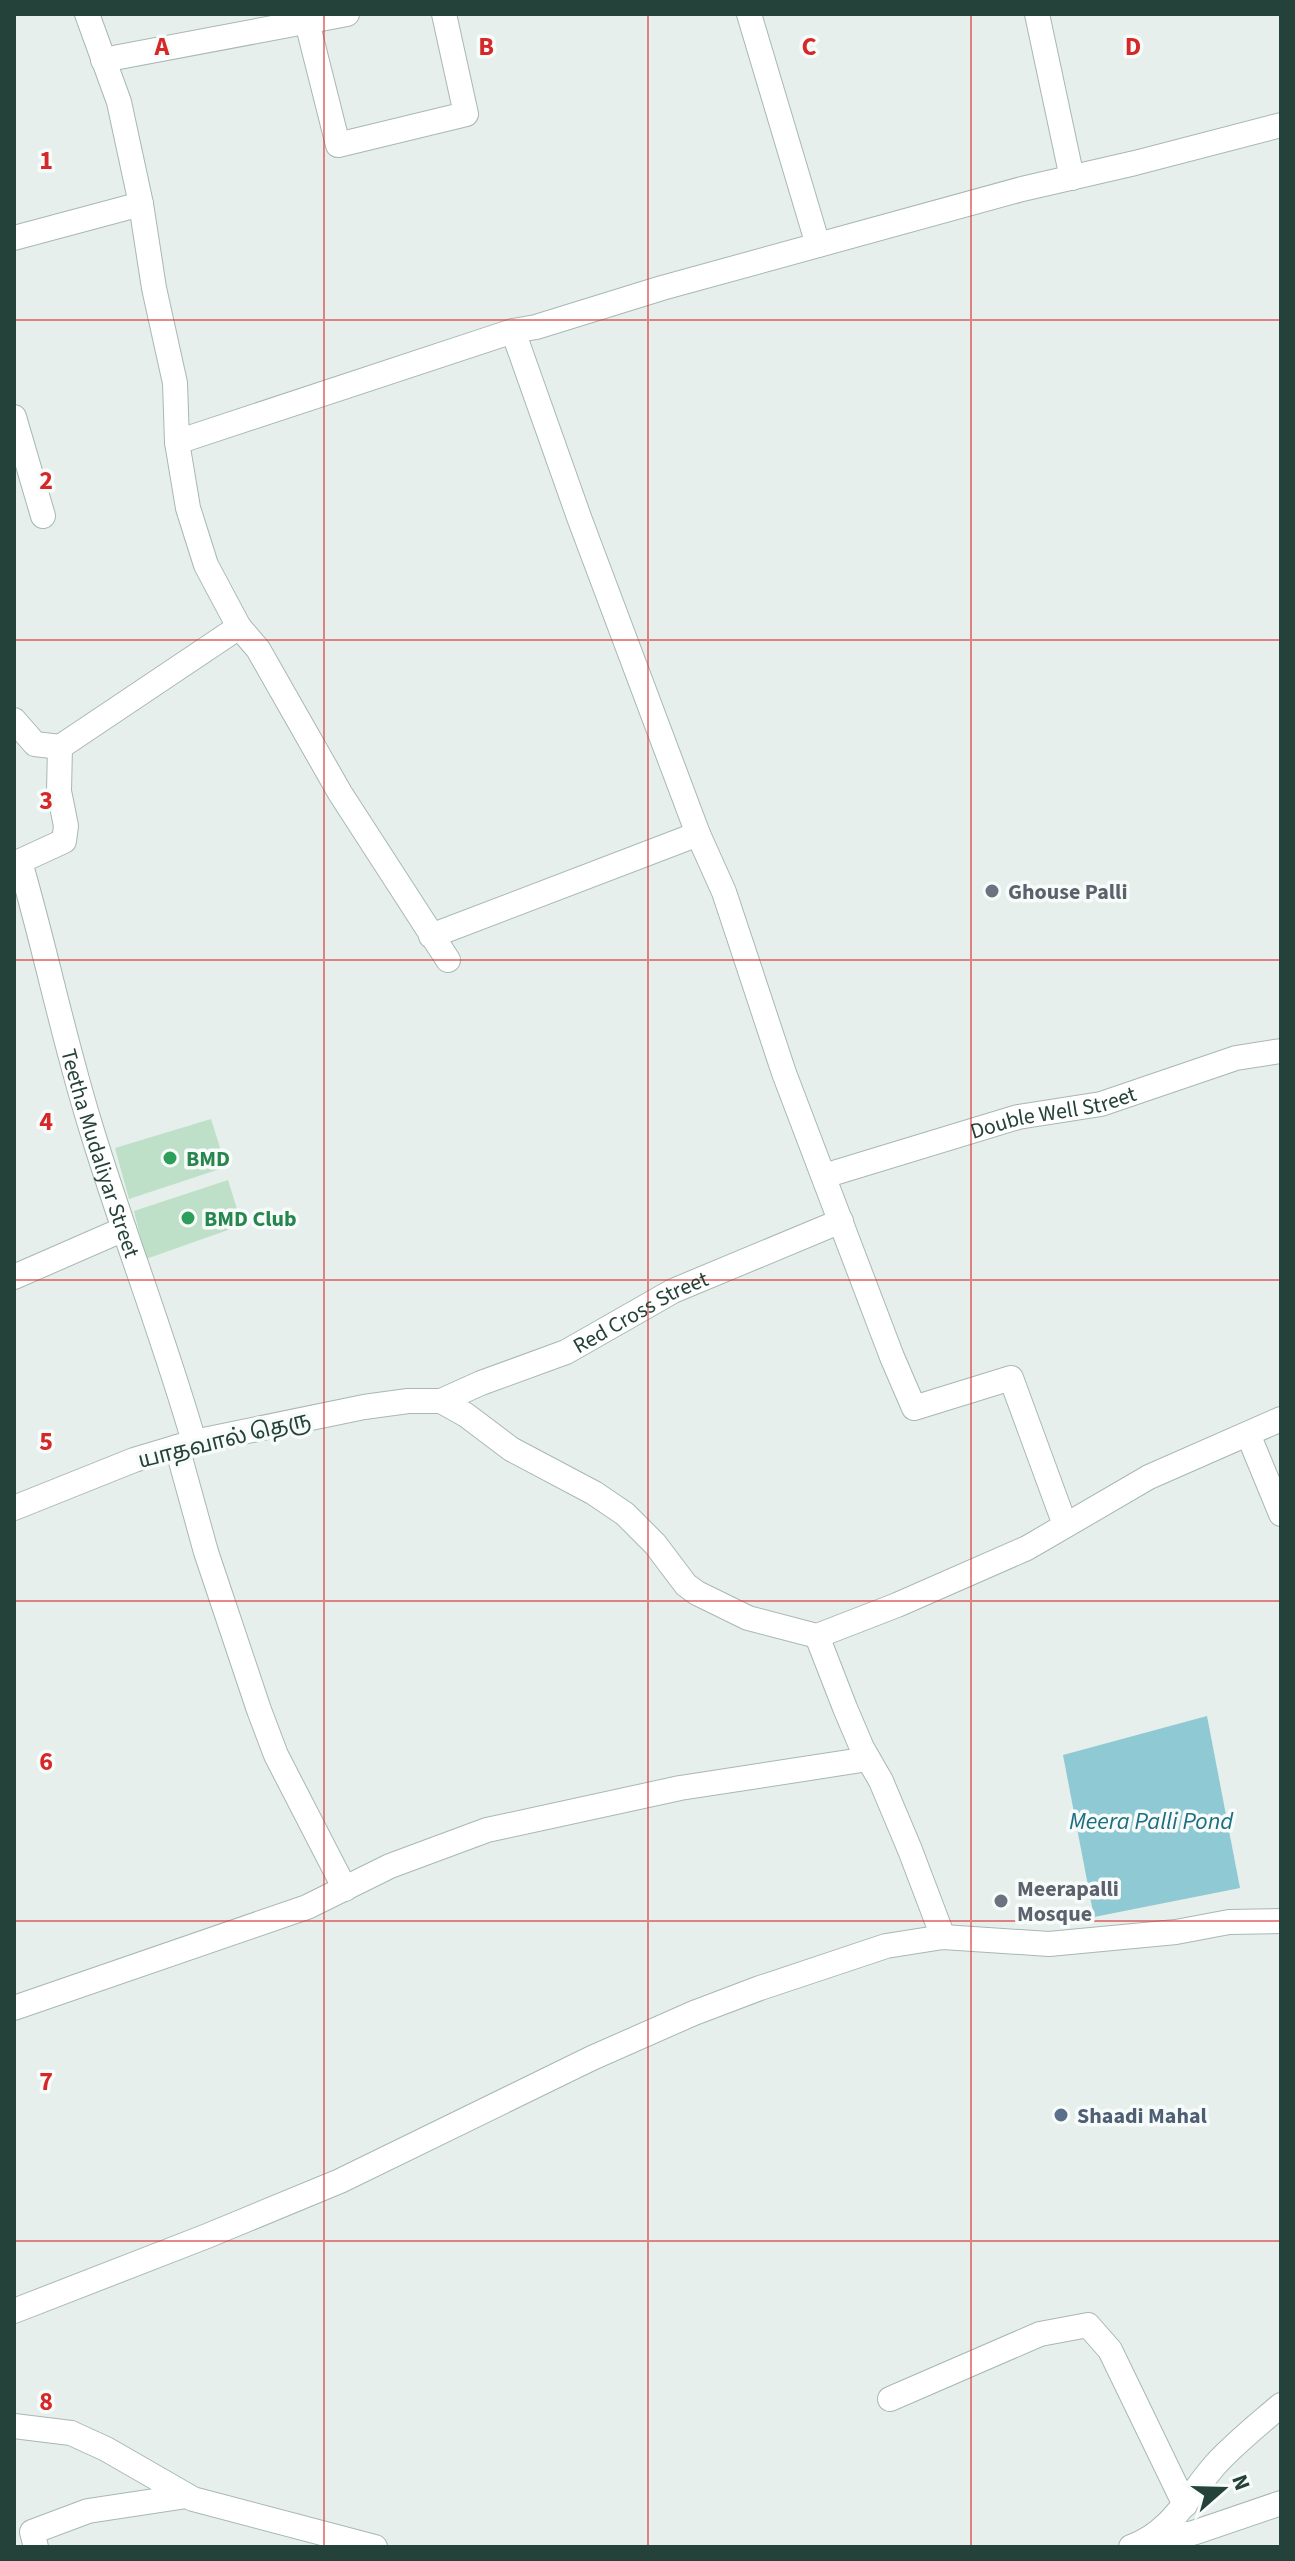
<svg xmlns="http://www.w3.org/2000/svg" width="1295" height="2561" viewBox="0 0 1295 2561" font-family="'Source Sans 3','Noto Sans Tamil',sans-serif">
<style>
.green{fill:#bfe0c8}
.water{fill:#8ec9d4}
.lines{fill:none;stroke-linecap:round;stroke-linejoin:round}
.minor-casing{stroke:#a8b8b2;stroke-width:26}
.minor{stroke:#fff;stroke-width:24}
.grid{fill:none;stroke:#d62828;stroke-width:2;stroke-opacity:0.55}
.worship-dot{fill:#6b7280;stroke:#f7fbf9;stroke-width:3}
.leisure-dot{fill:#2e9e5b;stroke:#f7fbf9;stroke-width:3}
.service-dot{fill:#5c6f8a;stroke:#f7fbf9;stroke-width:3}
.labels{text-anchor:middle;stroke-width:7;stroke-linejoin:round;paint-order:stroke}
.worship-label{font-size:22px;font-weight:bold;fill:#5b616d;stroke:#f7fbf9;text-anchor:start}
.street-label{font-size:22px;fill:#24423a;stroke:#f7fbf9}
.leisure-label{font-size:22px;font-weight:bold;fill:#27864d;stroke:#f7fbf9;text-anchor:start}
.service-label{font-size:22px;font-weight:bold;fill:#4e5e75;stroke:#f7fbf9;text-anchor:start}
.water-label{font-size:24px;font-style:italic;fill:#1c6f80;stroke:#f7fbf9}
.grid-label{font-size:26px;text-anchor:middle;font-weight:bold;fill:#d62828;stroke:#f7fbf9;stroke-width:7;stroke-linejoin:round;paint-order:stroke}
</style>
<rect width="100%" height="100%" fill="#e6efeb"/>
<path class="green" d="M211,1119L226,1167L129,1199L115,1148Z
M228,1180L242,1225L146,1259L134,1211Z"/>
<path class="water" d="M1207,1716L1240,1888L1094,1917L1063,1755Z"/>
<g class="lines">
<defs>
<g id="minor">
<path d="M87,14L119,102L141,204L154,288L175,383L177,442L188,508L206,565L239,627L258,649L340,793L448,960"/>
<path d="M749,14L818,245"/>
<path d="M1037,14L1072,178"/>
<path d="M307,22L338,145L466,114L444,14"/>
<path d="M103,60L347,14"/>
<path d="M14,238L141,204"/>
<path d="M513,331L580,520L698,834L724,892L784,1073L892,1357L914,1408L1011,1378L1065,1525"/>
<path d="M14,417L43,516"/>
<path d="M177,442L513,331L536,327L662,288L1022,189L1135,163L1281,125"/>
<path d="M14,720L35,744L60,747L59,791L66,826L64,841L14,864"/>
<path d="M60,747L239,627"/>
<path id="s1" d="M20,862C46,951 64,1042 92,1131C124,1236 164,1337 194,1442"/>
<path d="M431,936L698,834"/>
<path id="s2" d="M824,1176L1018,1117L1101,1104L1236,1058L1281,1051"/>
<path d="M14,1277L124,1229"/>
<path d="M441,1401L466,1415L511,1449L594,1493L625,1514L655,1544L686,1585L697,1593L748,1618L817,1636L897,1605L1027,1548L1149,1477L1281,1419"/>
<path d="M1248,1434L1281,1514"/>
<path d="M177,1447L206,1552L259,1710L276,1755L345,1889"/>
<path id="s3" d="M14,1508L134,1460L194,1442L364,1407L408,1401H441L481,1383L566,1352L673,1291L841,1221"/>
<path d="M817,1636L845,1708L862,1748L881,1781L910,1850L943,1937"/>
<path d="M14,2008L307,1907L390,1866L487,1830L680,1788L868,1759"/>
<path d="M14,2311L207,2236L340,2181L592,2058L694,2013L760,1988L886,1946L943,1937L1049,1944L1176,1932L1229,1922L1281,1921"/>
<path d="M890,2399L1040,2334L1088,2325L1110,2350L1185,2505"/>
<path d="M14,2426L71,2433L106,2449L193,2499L375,2547"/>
<path d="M1150,2540L1193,2533L1281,2503"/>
<path d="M36,2547L32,2532L88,2511L187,2496"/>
<path d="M1131,2547C1172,2532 1188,2496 1215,2465C1235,2443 1259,2424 1281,2405"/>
</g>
</defs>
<use href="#minor" class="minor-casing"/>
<use href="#minor" class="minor"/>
</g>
<path class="grid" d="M324,14V2547M648,14V2547M971,14V2547M14,320H1281M14,640H1281M14,960H1281M14,1280H1281M14,1601H1281M14,1921H1281M14,2241H1281"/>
<g class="worship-dot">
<circle cx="992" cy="891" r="8"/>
<circle cx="1001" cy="1901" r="8"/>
</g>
<g class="leisure-dot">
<circle cx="170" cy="1158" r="8"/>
<circle cx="188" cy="1218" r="8"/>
</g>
<circle class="service-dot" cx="1061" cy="2115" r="8"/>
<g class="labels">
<g class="worship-label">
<text x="1008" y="899">Ghouse Palli</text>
<text x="1017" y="1896">Meerapalli<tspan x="1017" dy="25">Mosque</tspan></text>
</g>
<g class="street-label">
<text dy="8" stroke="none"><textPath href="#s2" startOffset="238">Double Well Street</textPath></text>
<text dy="8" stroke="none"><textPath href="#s1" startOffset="302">Teetha Mudaliyar Street</textPath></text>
<text dy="8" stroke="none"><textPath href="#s3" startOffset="662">Red Cross Street</textPath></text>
<text transform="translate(224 1439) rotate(-14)" y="8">யாதவால் தெரு</text>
</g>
<g class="leisure-label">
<text x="186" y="1166">BMD</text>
<text x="204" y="1226">BMD Club</text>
</g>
<g class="service-label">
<text x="1077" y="2123">Shaadi Mahal</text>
</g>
<g class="water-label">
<text x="1151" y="1829">Meera Palli Pond</text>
</g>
</g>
<g class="grid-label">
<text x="162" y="55">A</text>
<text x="486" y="55">B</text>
<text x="809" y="55">C</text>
<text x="1133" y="55">D</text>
<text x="46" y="169">1</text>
<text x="46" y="489">2</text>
<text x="46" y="809">3</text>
<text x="46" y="1130">4</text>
<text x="46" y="1450">5</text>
<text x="46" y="1770">6</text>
<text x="46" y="2090">7</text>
<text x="46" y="2410">8</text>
</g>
<rect width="1295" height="2561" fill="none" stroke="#24423a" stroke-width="32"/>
<g transform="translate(1223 2489) rotate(70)" stroke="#f7fbf9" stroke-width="6" paint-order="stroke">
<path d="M0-6L14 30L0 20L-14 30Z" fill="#24423a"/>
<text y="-12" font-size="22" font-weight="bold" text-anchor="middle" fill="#24423a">N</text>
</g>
</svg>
